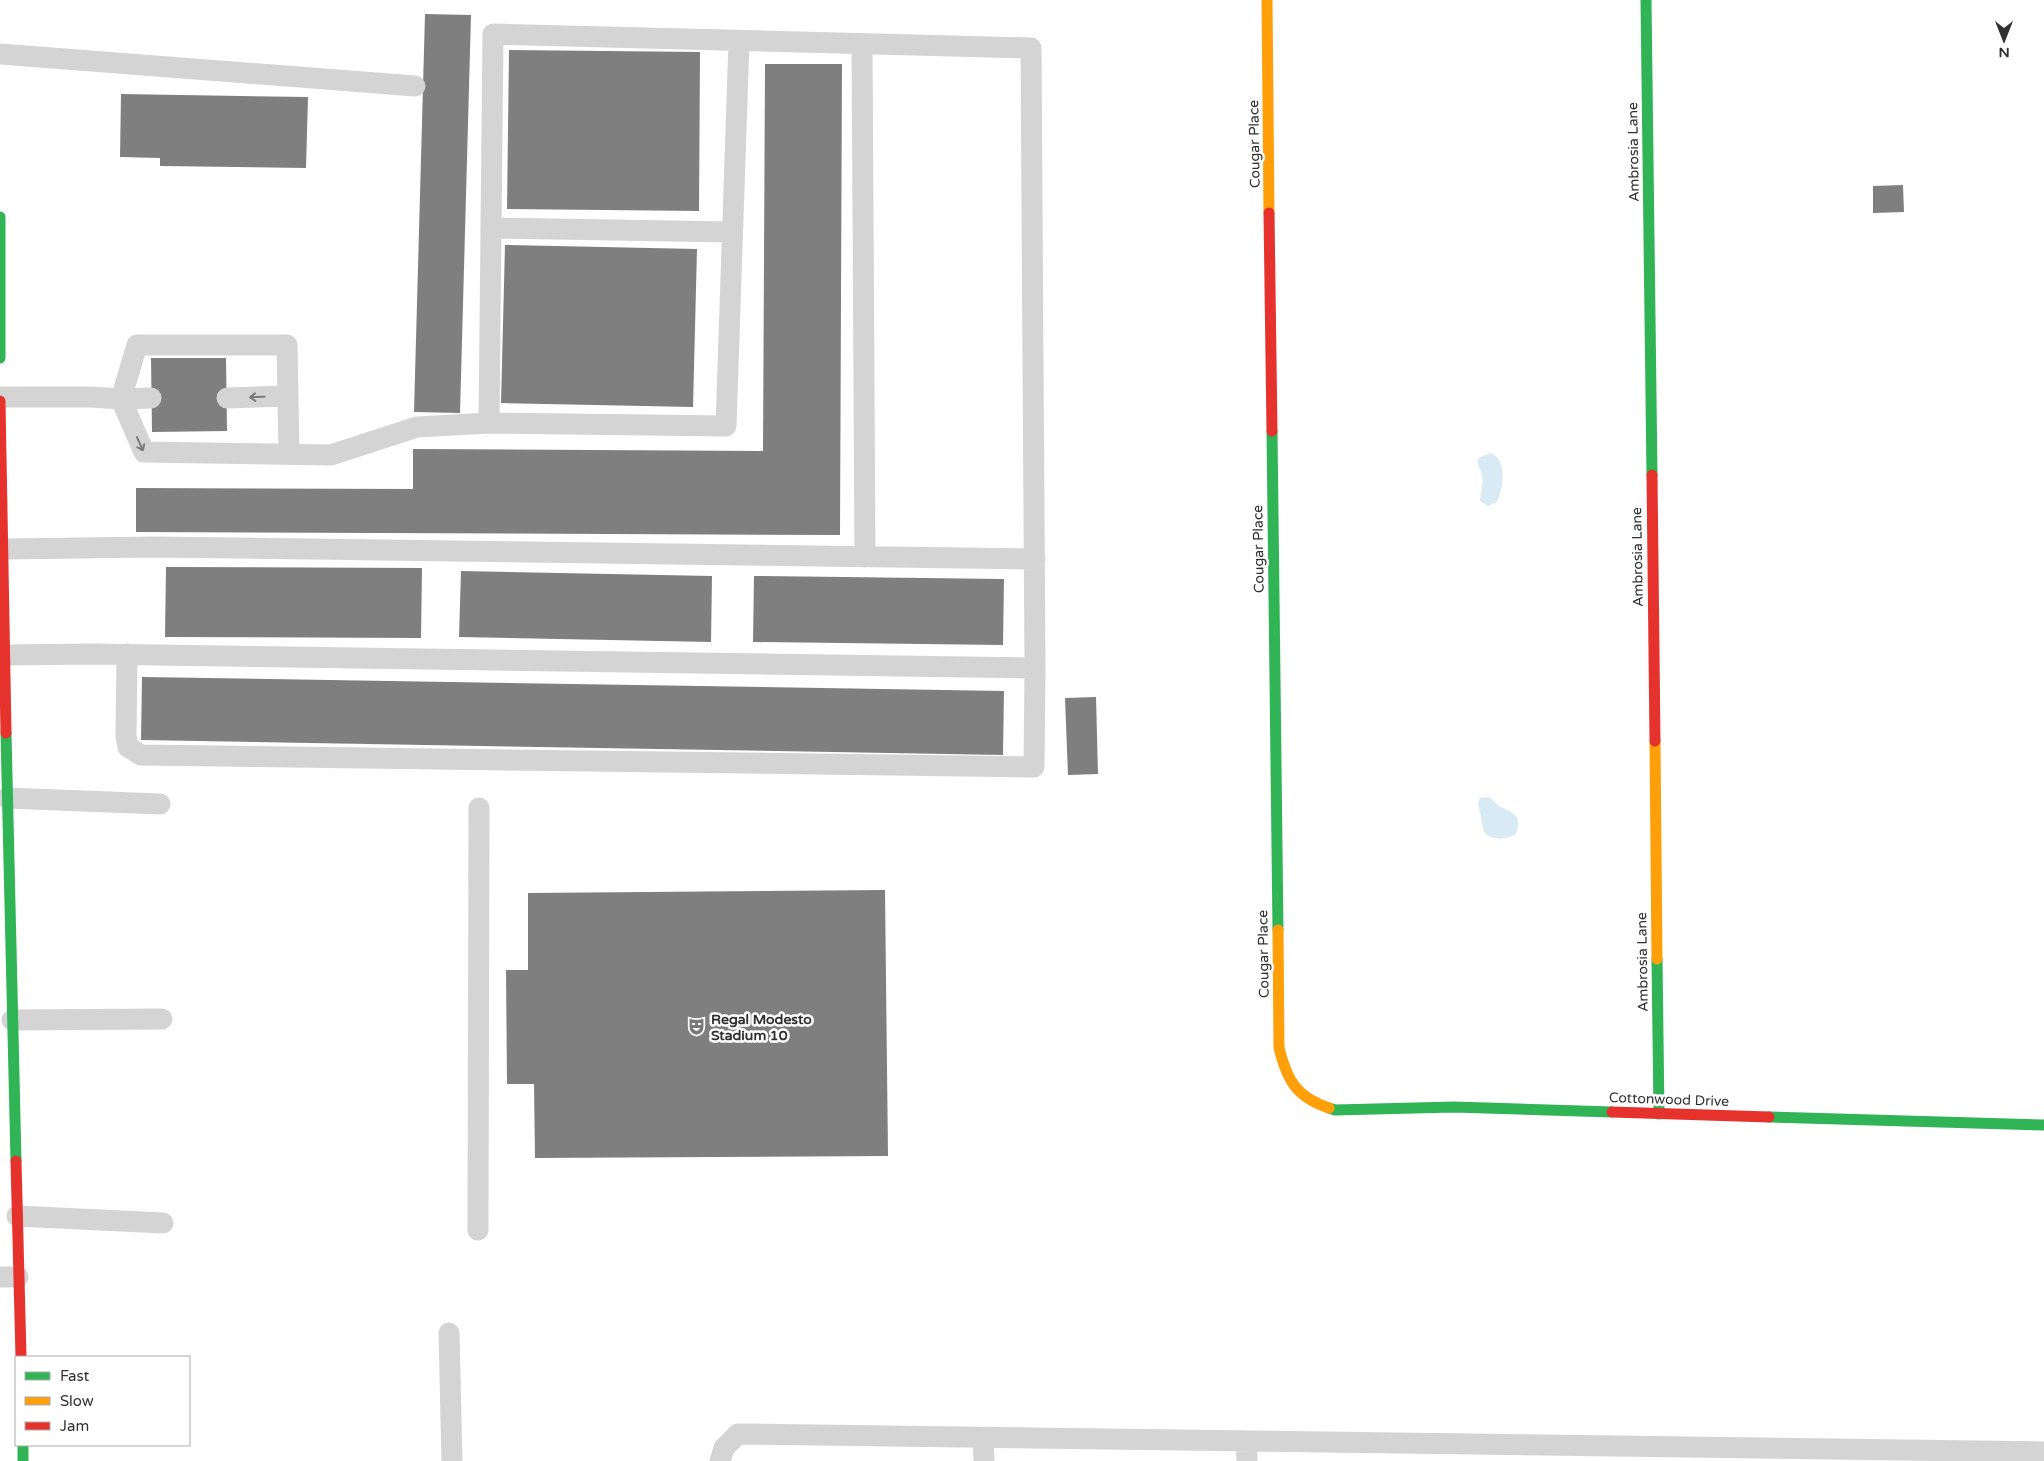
<svg xmlns="http://www.w3.org/2000/svg" width="2044" height="1461" viewBox="0 0 2044 1461" font-family="'Varela Round',sans-serif">
<style>
.water{fill:#d8ebf4}
.building{fill:#7f7f7f}
.lines{fill:none;stroke-linecap:round;stroke-linejoin:round}
.lane{stroke:#d4d4d4;stroke-width:21}
.fast{stroke:#30b455;stroke-width:11}
.slow{stroke:#ff9f0a;stroke-width:11}
.jam{stroke:#e5322d;stroke-width:11}
.oneway{stroke:#7a7a7a}
.labels{text-anchor:middle;stroke-width:5;stroke-linejoin:round;paint-order:stroke}
.street-label{font-size:14px;fill:#303030;stroke:#fff}
.poi-label{font-size:14px;font-weight:bold;fill:#303030;stroke:#fff;text-anchor:start}
</style>
<rect width="100%" height="100%" fill="#fff"/>
<path class="water" d="M1491,453C1508,460 1503,489 1497,502L1488,506L1480,501L1483,480L1477,460L1480,457Z
M1487,797C1493,798 1494,802 1499,806C1513,813 1524,816 1515,835C1505,839 1488,842 1483,829C1482,826 1482,821 1481,817C1480,810 1476,806 1480,798Z"/>
<path class="building" d="M425,14L471,15L460,413L414,412Z
M509,50L700,52L699,211L507,209Z
M765,64H842L840,535L136,532V488L413,489V449L763,451Z
M121,94L308,97L306,168L160,166V158L120,157Z
M1903,185L1904,212L1873,213V186Z
M505,245L697,249L693,407L501,403Z
M151,358H226L227,431L152,432Z
M166,567L422,568L421,638L165,637Z
M461,571L712,576L711,642L459,637Z
M754,576L1004,579L1003,645L753,642Z
M142,677L1004,691L1003,755L141,740Z
M1096,697L1098,774L1068,775L1065,698Z
M885,890L888,1156L535,1158L534,1084H507L506,970H528V893Z"/>
<g class="lines">
<path class="lane" d="M862,44L865,557
M0,54L415,86
M491,228L732,232
M0,397H91L121,399L151,398
M227,398L288,396
M489,423L726,426L739,41
M289,454L287,345H137L121,399L144,452L331,455L417,427L489,423L493,34L1031,48L1035,668
M4,549L156,547L1035,559
M5,655L93,654L1035,668L1034,767L141,755L128,747L126,736L127,654
M7,798L160,804
M12,1020L162,1019
M17,1216L163,1223
M478,1230L479,808
M0,1277H18
M449,1333L452,1461
M983,1438L984,1461
M1246,1441L1247,1461
M720,1461L724,1448L738,1434L2044,1452"/>
<path class="fast" d="M1646,0L1652,475
M0,217V358
M1272,431L1278,930
M6,733L16,1161
M1657,959L1659,1114
M1329,1108L1335,1110L1454,1107L1612,1112
M1769,1117L2044,1125
M23,1445V1461"/>
<path class="slow" d="M1267,0L1269,213
M1655,741L1657,959
M1278,930L1279,1048C1287,1080 1296,1097 1329,1108"/>
<path class="jam" d="M1269,213L1272,431
M0,401L6,733
M1652,475L1655,741
M1612,1112L1769,1117
M16,1161L21,1357"/>
</g>
<defs><path id="oneway-shaft" d="M-6 0H5M1.5-3L5.5 0L1.5 3" fill="none" stroke-width="1.6" stroke-linecap="round" stroke-linejoin="round" transform="scale(1.25)"/></defs>
<g class="oneway">
<use href="#oneway-shaft" transform="translate(257 397) rotate(178)"/>
<use href="#oneway-shaft" transform="translate(140 444) rotate(66)"/>
</g>
<defs>
<symbol id="theatre-bare" viewBox="-9 -9 18 18"><path d="M-5-5.5Q0-4 5-5.5V0Q5 5 0 6Q-5 5-5 0ZM-3.3-2.5H-1v1.5H-3.3ZM1-2.5H3.3v1.5H1ZM-2.8 1Q0 5.5 2.8 1Z" fill="#787878" stroke="#fff" stroke-width="2.5" paint-order="stroke"/></symbol>
</defs>
<g fill-rule="evenodd">
<use href="#theatre-bare" x="684" y="1014" width="25" height="25"/>
</g>
<g class="labels">
<g class="street-label">
<text transform="translate(1254 144) rotate(-91)" y="5">Cougar Place</text>
<text transform="translate(1633 152) rotate(-91)" y="5">Ambrosia Lane</text>
<text transform="translate(1258 549) rotate(-91)" y="5">Cougar Place</text>
<text transform="translate(1637 557) rotate(-91)" y="5">Ambrosia Lane</text>
<text transform="translate(1263 954) rotate(-91)" y="5">Cougar Place</text>
<text transform="translate(1642 962) rotate(-91)" y="5">Ambrosia Lane</text>
<text transform="translate(1669 1099) rotate(2)" y="5">Cottonwood Drive</text>
</g>
<g class="poi-label">
<text x="711" y="1024">Regal Modesto<tspan x="711" dy="16">Stadium 10</tspan></text>
</g>
</g>
<rect x="15" y="1356" width="175" height="90" fill="#ffffff" stroke="#acacac"/>
<rect x="25" y="1372" width="25" height="8" fill="#30b455" stroke="#acacac"/>
<text x="60" y="1381" font-size="15" fill="#303030">Fast</text>
<rect x="25" y="1397" width="25" height="8" fill="#ff9f0a" stroke="#acacac"/>
<text x="60" y="1406" font-size="15" fill="#303030">Slow</text>
<rect x="25" y="1422" width="25" height="8" fill="#e5322d" stroke="#acacac"/>
<text x="60" y="1431" font-size="15" fill="#303030">Jam</text>
<g transform="translate(2004 40) rotate(180)" stroke="#ffffff" stroke-width="4" paint-order="stroke">
<path d="M0-4L9 19L0 12L-9 19Z" fill="#303030"/>
<text y="-8" font-size="14" font-weight="bold" text-anchor="middle" fill="#303030">N</text>
</g>
</svg>
